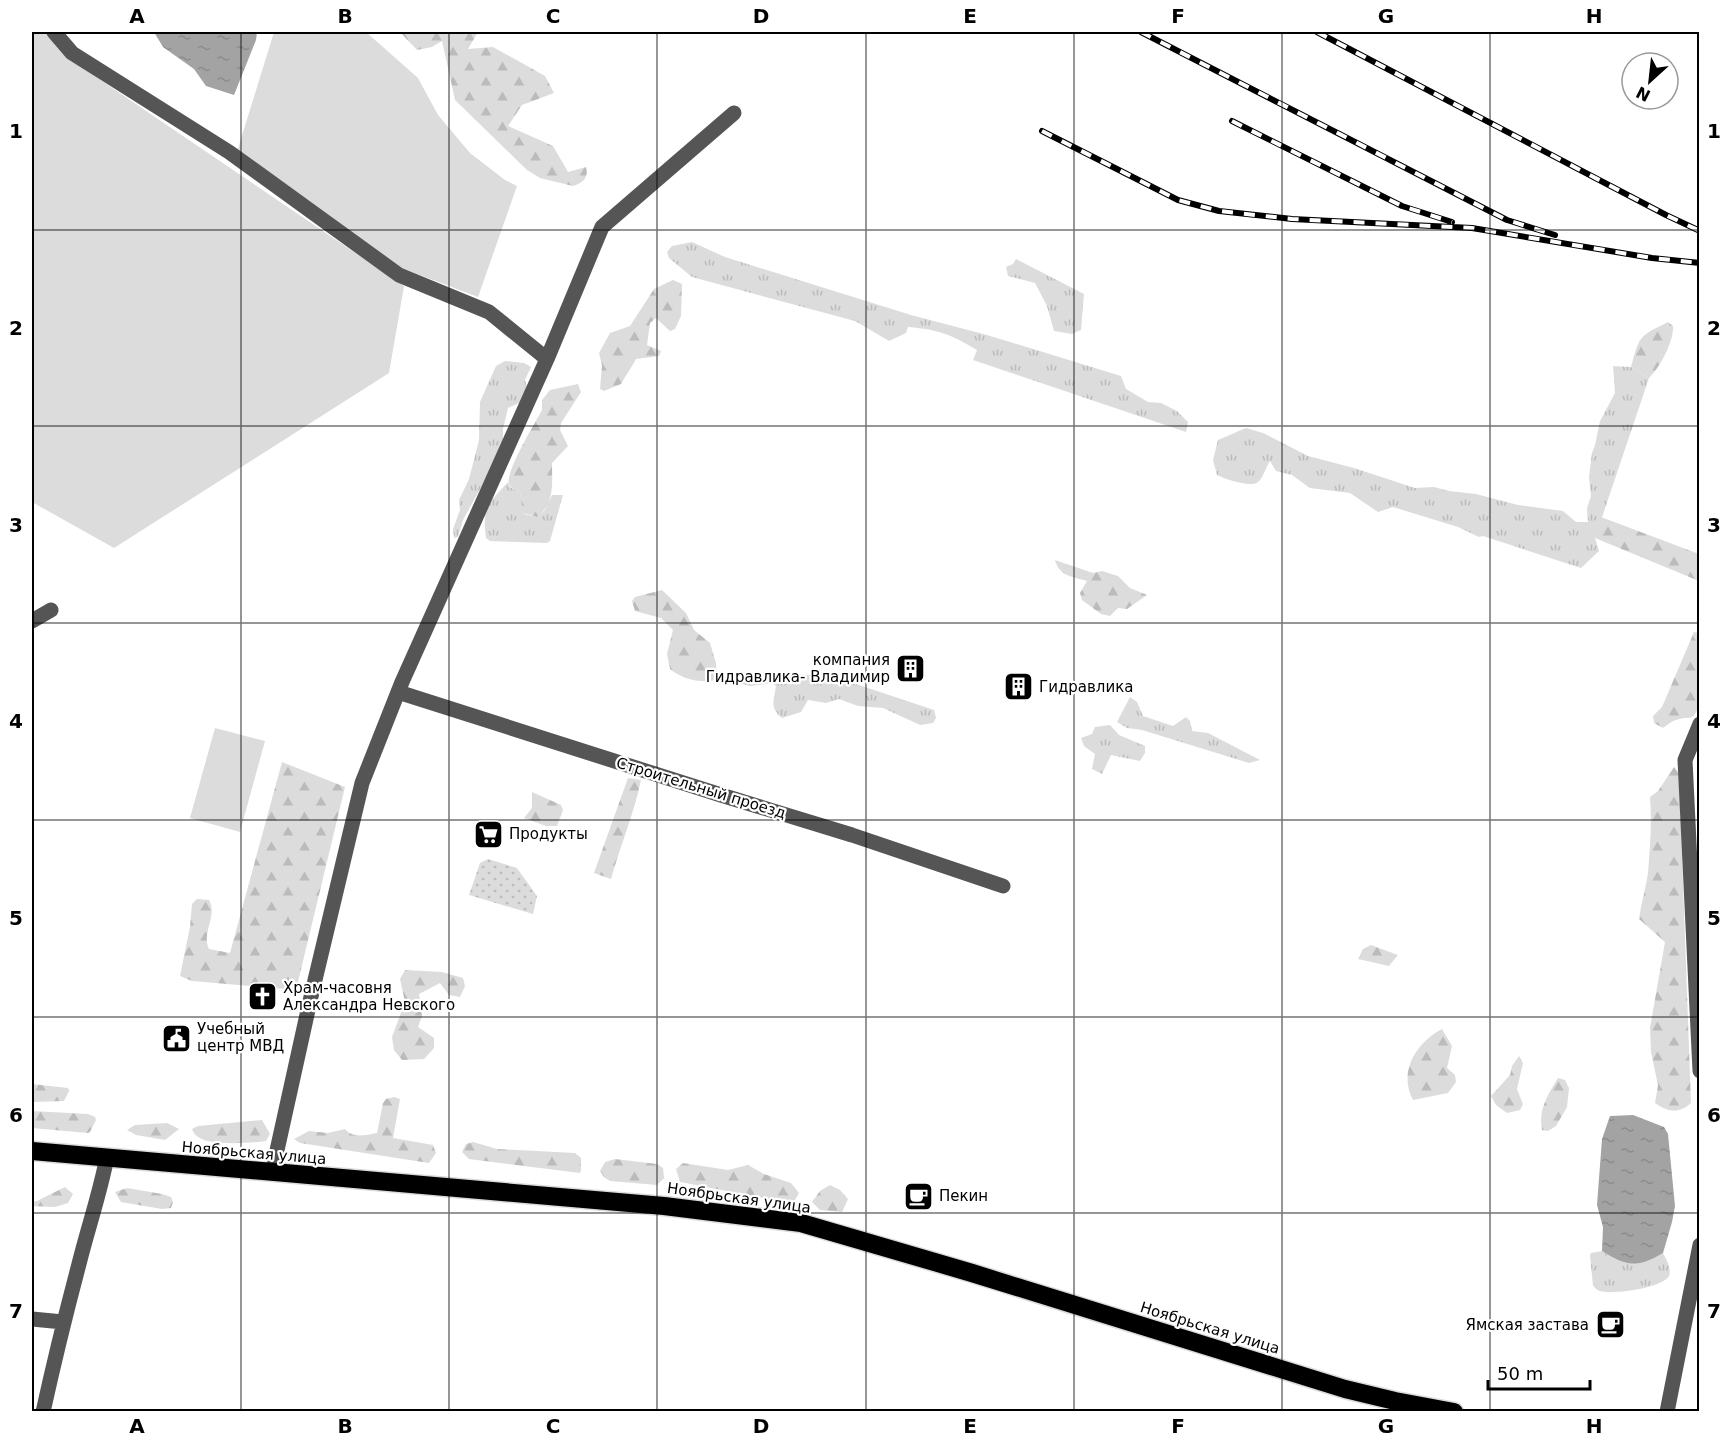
<svg xmlns="http://www.w3.org/2000/svg" width="1731" height="1443" viewBox="0 0 1731 1443" font-family="'DejaVu Sans',sans-serif">
<style>
.grass{fill:url(#grass-tufts)}
.forest{fill:url(#forest-firs)}
.park{fill:url(#park-dots)}
.garden{fill:#dcdcdc}
.water{fill:url(#water-ripples)}
.lines{fill:none;stroke-linecap:round;stroke-linejoin:round}
.highway-casing{stroke:#dbdbdb;stroke-width:21}
.minor{stroke:#555;stroke-width:15}
.highway{stroke:#000;stroke-width:18}
.rail-casing{stroke:#000;stroke-width:6}
.rail{stroke:#fff;stroke-width:4;stroke-dasharray:11;stroke-linecap:butt}
.grid{fill:none;stroke:#000;stroke-width:1.5;stroke-opacity:0.55}
.labels{text-anchor:middle;stroke-width:4.5;stroke-linejoin:round;paint-order:stroke}
.poi-label{font-size:15px;fill:#000;stroke:#fff;text-anchor:start}
.street-label{font-size:15px;fill:#000;stroke:#fff}
.neatline{fill:none;stroke:#000;stroke-width:2}
.grid-label{font-size:20px;text-anchor:middle;font-weight:bold;fill:#000}
</style>
<defs>
<pattern id="grass-tufts" width="24" height="20" patternUnits="userSpaceOnUse" patternTransform="scale(1.5)"><rect width="24" height="20" fill="#dcdcdc"/><path d="M3 7l-1-3M5 7V3M7 7l1-3M15 17l-1-3M17 17v-4M19 17l1-3" fill="none" stroke="#bbb"/></pattern>
<pattern id="forest-firs" width="22" height="20" patternUnits="userSpaceOnUse" patternTransform="scale(1.5)"><rect width="22" height="20" fill="#dcdcdc"/><path d="M5 1l3.5 6h-7zM16 11l3.5 6h-7z" fill="#bbb"/></pattern>
<pattern id="park-dots" width="8" height="8" patternUnits="userSpaceOnUse" patternTransform="scale(1.5)"><rect width="8" height="8" fill="#dcdcdc"/><path d="M2 2h.1M6 6h.1" fill="none" stroke="#bbb" stroke-width="1.8" stroke-linecap="round"/></pattern>
<pattern id="water-ripples" width="26" height="14" patternUnits="userSpaceOnUse" patternTransform="scale(1.5)"><rect width="26" height="14" fill="#a3a3a3"/><path d="M2 4q2-2 4 0t4 0M15 11q2-2 4 0t4 0" fill="none" stroke="#8b8b8b"/></pattern>
</defs>
<rect width="100%" height="100%" fill="#fff"/>
<path class="grass" d="M692,242L725,257L911,315L987,335L1121,376L1126,389L1148,402L1161,403L1177,411L1188,422L1186,432L973,360L977,350C950,334 940,330 908,327L906,333L889,341L855,321L692,277L669,258L667,252L672,246Z
M1016,259L1084,294L1081,330L1072,334L1054,331L1047,306L1035,283L1008,276L1006,267L1013,264Z
M505,361L524,363L531,367L525,380L528,391L521,402L508,408L503,429V447L463,520L458,537L454,538L453,529L460,510L459,500L469,479L479,440L480,402L496,366Z
M1613,366L1631,367L1649,378L1595,538L1599,551L1581,568L1483,536L1479,537L1458,527L1393,507L1378,512L1350,493L1310,488L1292,475L1276,471L1270,461C1266,467 1263,478 1258,482C1251,488 1225,479 1217,475L1213,460L1218,440L1246,428L1263,433L1308,456L1354,468L1415,488L1434,487L1449,491L1476,494L1518,505L1563,511L1576,522H1588L1587,508L1591,496L1589,477L1592,453L1595,445L1600,421L1615,393Z
M508,482L510,487L520,492L524,514L537,517L544,511L552,495H563L550,541L547,543L490,541L486,538C482,507 488,504 508,482Z
M744,673L814,675L833,682L853,683L934,710L936,718L933,723L920,725L883,708L858,706L839,699L826,703L808,700L801,712L782,718C769,707 774,701 776,686L772,683L751,686L738,683Z
M1130,697L1137,702L1143,716L1173,726L1186,717L1190,721L1192,731L1208,733L1260,760L1249,763L1142,730L1127,728L1117,722Z
M1110,725L1119,735L1145,746V753L1140,761L1111,755L1102,774L1092,769L1095,754L1084,746L1081,738L1092,734L1095,727Z
M1602,1251C1626,1266 1637,1269 1663,1253C1666,1259 1672,1269 1669,1276C1663,1288 1612,1295 1600,1291C1596,1290 1596,1288 1593,1286L1590,1255L1591,1253Z"/>
<path class="forest" d="M400,32H478L468,49L493,47L545,76L554,93L522,105L508,126L553,146L568,172L586,167C589,177 583,183 573,186L540,178L527,170L455,100L442,41L432,47L417,50Z
M673,280L682,284L681,316L675,329L670,331L656,318L650,323L647,345L661,351L659,356L636,359L621,384L604,391L600,389L602,365L599,353L610,333L630,326L654,289Z
M1668,322L1673,326C1674,341 1660,368 1649,378L1631,367C1640,335 1638,337 1668,322Z
M578,384L581,392L561,423L560,430L568,446L552,463C552,483 555,503 537,517L523,513L520,492C516,490 511,488 509,484C505,472 535,423 542,410V400L550,390Z
M1601,517L1699,554V581L1595,538Z
M1055,560L1093,573L1102,571L1118,576L1130,588L1147,595L1127,609L1118,608L1110,616L1101,614L1082,600L1080,593L1087,581C1073,577 1059,576 1055,560Z
M662,590L686,613L694,630L710,643L716,663L717,680C700,683 684,680 670,669L667,654L673,630L661,618L635,611L632,601L635,597Z
M1694,632L1699,633V705C1693,723 1690,715 1676,720C1672,721 1667,725 1663,728L1654,723L1653,716L1662,707Z
M282,762L345,787L296,990L192,981L180,976L190,927L192,904L197,899L209,900C218,916 201,933 209,949L230,953Z
M1674,767L1679,773L1691,1103C1679,1114 1668,1112 1655,1103L1658,1085L1651,1052L1650,1028L1665,942L1639,919C1641,903 1646,888 1648,873C1650,848 1652,822 1650,797L1658,791Z
M628,778L641,780C634,814 620,846 611,879L594,873Z
M532,792L561,805L563,810L557,826H546L524,818L532,808Z
M1371,945L1398,955L1389,966L1358,959L1363,949Z
M405,970L442,972L463,978L465,986L460,997L449,995L440,983L419,994L422,1016L418,1027L434,1038V1048L424,1059L402,1060L394,1050L392,1037L405,1002L400,979Z
M1442,1029L1452,1046L1447,1068L1455,1075L1456,1082L1448,1093L1413,1100C1398,1072 1416,1043 1442,1029Z
M1519,1056L1523,1063L1517,1089L1523,1104L1520,1110L1507,1113L1496,1105L1491,1096L1510,1075L1512,1066Z
M1558,1078L1565,1080L1569,1088L1567,1107L1556,1126L1548,1131L1542,1130C1538,1109 1548,1095 1558,1078Z
M32,1084L68,1088L69,1091L64,1101L32,1102Z
M394,1097L400,1099L393,1138L433,1145L436,1153L429,1163L300,1143L294,1139L309,1131L328,1133L345,1129C354,1139 365,1135 377,1133L383,1103L386,1099Z
M32,1111L88,1114L95,1117L96,1120L90,1132L88,1133L32,1128Z
M262,1120L270,1134L266,1141C251,1143 210,1146 198,1137C195,1135 193,1132 192,1129L198,1126Z
M167,1123L179,1129L165,1140L136,1135L127,1130L135,1125Z
M473,1142L497,1149L575,1153L581,1158V1170L580,1173L469,1159L462,1152L466,1144Z
M615,1159L657,1164L663,1168L664,1178L657,1185L610,1181L604,1177L600,1171L605,1162Z
M683,1163L728,1170L748,1165L764,1174L791,1183L799,1193L795,1200L789,1203L680,1182L676,1169Z
M830,1185L840,1190L848,1199L842,1212L820,1210L812,1202L820,1191Z
M65,1187L73,1194L68,1203L55,1207L32,1206V1202L37,1201Z
M127,1188L162,1194L171,1197L173,1202L171,1208L162,1209L121,1202L115,1192Z"/>
<path class="park" d="M488,859L517,868L537,896L533,914L469,895L480,863Z"/>
<path class="garden" d="M32,32H47L71,60L404,286L389,373L114,548L32,502Z
M274,32H366L418,78L438,115L470,153L505,180L517,186L478,297L396,266L236,155Z
M215,728L265,741L240,832L190,818Z"/>
<path class="water" d="M154,32H257L256,40L234,95L206,86L194,69L163,47Z
M1633,1115L1664,1127L1668,1134L1675,1206L1672,1222L1663,1253C1637,1269 1626,1266 1602,1251L1603,1227L1597,1205L1602,1139L1610,1116Z"/>
<g class="lines">
<defs>
<path id="highway" d="M32,1151L664,1206L801,1223L972,1273L1345,1389L1395,1401L1454,1412"/>
</defs>
<use href="#highway" class="highway-casing"/>
<path class="minor" d="M54,32L72,53L229,152L399,275L489,312L547,359
M32,621L51,610
M398,692L721,795L852,835L1003,886
M1700,724L1685,760L1700,1071
M272,1173L310,1001L362,783L402,682L547,359L602,227L734,113
M32,1319L63,1322
M43,1412C54,1362 66,1313 79,1264C88,1228 100,1193 107,1157
M1667,1412L1700,1245"/>
<use href="#highway" class="highway"/>
<defs>
<path id="rail" d="M1141,32L1507,220L1555,235
M1317,32L1666,215L1700,231
M1232,121L1402,206L1452,222
M1042,131L1178,200L1219,211L1292,219L1472,228L1652,258L1700,263"/>
</defs>
<use href="#rail" class="rail-casing"/>
<use href="#rail" class="rail"/>
</g>
<path class="grid" d="M241,32V1412M449,32V1412M657,32V1412M866,32V1412M1074,32V1412M1282,32V1412M1490,32V1412M32,230H1700M32,426H1700M32,623H1700M32,820H1700M32,1017H1700M32,1213H1700"/>
<defs>
<symbol id="building-square" viewBox="-11 -11 22 22"><rect x="-9" y="-9" width="18" height="18" rx="4" fill="#000" stroke="#fff"/><path d="M-4-6H4V6H1V3H-1V6H-4ZM-2.5-4.3h1.7v1.8h-1.7ZM.8-4.3h1.7v1.8H.8ZM-2.5-1h1.7V.8h-1.7ZM.8-1h1.7V.8H.8Z" fill="#fff"/></symbol>
<symbol id="supermarket-square" viewBox="-11 -11 22 22"><rect x="-9" y="-9" width="18" height="18" rx="4" fill="#000" stroke="#fff"/><path d="M-6-5.5h2.5l.6 2H6L4.5 2H-2.5L-4.4-4H-6ZM-1.5 3.2a1.3 1.3 0 1 0 .1 0ZM3 3.2a1.3 1.3 0 1 0 .1 0Z" fill="#fff"/></symbol>
<symbol id="church-square" viewBox="-11 -11 22 22"><rect x="-9" y="-9" width="18" height="18" rx="4" fill="#000" stroke="#fff"/><path d="M-1.2-6h2.4v3.5h3.3v2.4h-3.3V6h-2.4V-.1h-3.3v-2.4h3.3Z" fill="#fff"/></symbol>
<symbol id="civic-square" viewBox="-11 -11 22 22"><rect x="-9" y="-9" width="18" height="18" rx="4" fill="#000" stroke="#fff"/><path d="M-.6-6.5H3V-4.5H.6V-3L4-1V1h2V6H-6V1h2V-1L-.6-3ZM-1.2 2.5V6h2.4V2.5Z" fill="#fff"/></symbol>
<symbol id="cafe-square" viewBox="-11 -11 22 22"><rect x="-9" y="-9" width="18" height="18" rx="4" fill="#000" stroke="#fff"/><path d="M-5.5-4.5H6V0H3Q3 3.5 0 3.5H-2.5Q-5.5 3.5-5.5 0ZM3-3.2v2h1.7v-2ZM-6 4.5H4V6H-6Z" fill="#fff"/></symbol>
</defs>
<g fill-rule="evenodd">
<use href="#building-square" x="894" y="652" width="33" height="33"/>
<use href="#building-square" x="1002" y="670" width="33" height="33"/>
<use href="#supermarket-square" x="472" y="818" width="33" height="33"/>
<use href="#church-square" x="246" y="980" width="33" height="33"/>
<use href="#civic-square" x="160" y="1022" width="33" height="33"/>
<use href="#cafe-square" x="902" y="1180" width="33" height="33"/>
<use href="#cafe-square" x="1594" y="1308" width="33" height="33"/>
</g>
<g class="labels">
<g class="poi-label">
<text x="890" y="665" text-anchor="end">компания<tspan x="890" dy="17">Гидравлика- Владимир</tspan></text>
<text x="1039" y="692">Гидравлика</text>
<text x="509" y="839">Продукты</text>
<text x="283" y="993">Храм-часовня<tspan x="283" dy="17">Александра Невского</tspan></text>
<text x="197" y="1034">Учебный<tspan x="197" dy="17">центр МВД</tspan></text>
<text x="939" y="1201">Пекин</text>
<text x="1589" y="1330" text-anchor="end">Ямская застава</text>
</g>
<g class="street-label">
<text transform="translate(701 788) rotate(17)" y="5">Строительный проезд</text>
<text transform="translate(254 1153) rotate(5)" y="5">Ноябрьская улица</text>
<text transform="translate(739 1198) rotate(8)" y="5">Ноябрьская улица</text>
<text transform="translate(1210 1328) rotate(17)" y="5">Ноябрьская улица</text>
</g>
</g>
<rect width="1731" height="1443" fill="none" stroke="#ffffff" stroke-width="66"/>
<g transform="translate(1650 81) rotate(207)"><circle r="28" fill="#ffffff" stroke="#999999" stroke-width="1.5"/>
<path d="M0-4.5L10 22L0 15L-10 22Z" fill="#000000"/>
<text y="-9" font-size="16" font-weight="bold" text-anchor="middle" fill="#000000">N</text>
</g>
<path d="M1488 1380v9h102v-9" fill="none" stroke="#000000" stroke-width="3"/>
<text x="1497" y="1380" font-size="18" fill="#000000" stroke="#ffffff" stroke-width="4.5" paint-order="stroke">50 m</text>
<rect x="33" y="33" width="1665" height="1377" class="neatline"/>
<g class="grid-label">
<text x="137" y="23">A</text>
<text x="345" y="23">B</text>
<text x="553" y="23">C</text>
<text x="761" y="23">D</text>
<text x="970" y="23">E</text>
<text x="1178" y="23">F</text>
<text x="1386" y="23">G</text>
<text x="1594" y="23">H</text>
<text x="16" y="138">1</text>
<text x="1714" y="138">1</text>
<text x="16" y="335">2</text>
<text x="1714" y="335">2</text>
<text x="16" y="532">3</text>
<text x="1714" y="532">3</text>
<text x="16" y="728">4</text>
<text x="1714" y="728">4</text>
<text x="16" y="925">5</text>
<text x="1714" y="925">5</text>
<text x="16" y="1122">6</text>
<text x="1714" y="1122">6</text>
<text x="16" y="1318">7</text>
<text x="1714" y="1318">7</text>
<text x="137" y="1433">A</text>
<text x="345" y="1433">B</text>
<text x="553" y="1433">C</text>
<text x="761" y="1433">D</text>
<text x="970" y="1433">E</text>
<text x="1178" y="1433">F</text>
<text x="1386" y="1433">G</text>
<text x="1594" y="1433">H</text>
</g>
</svg>
